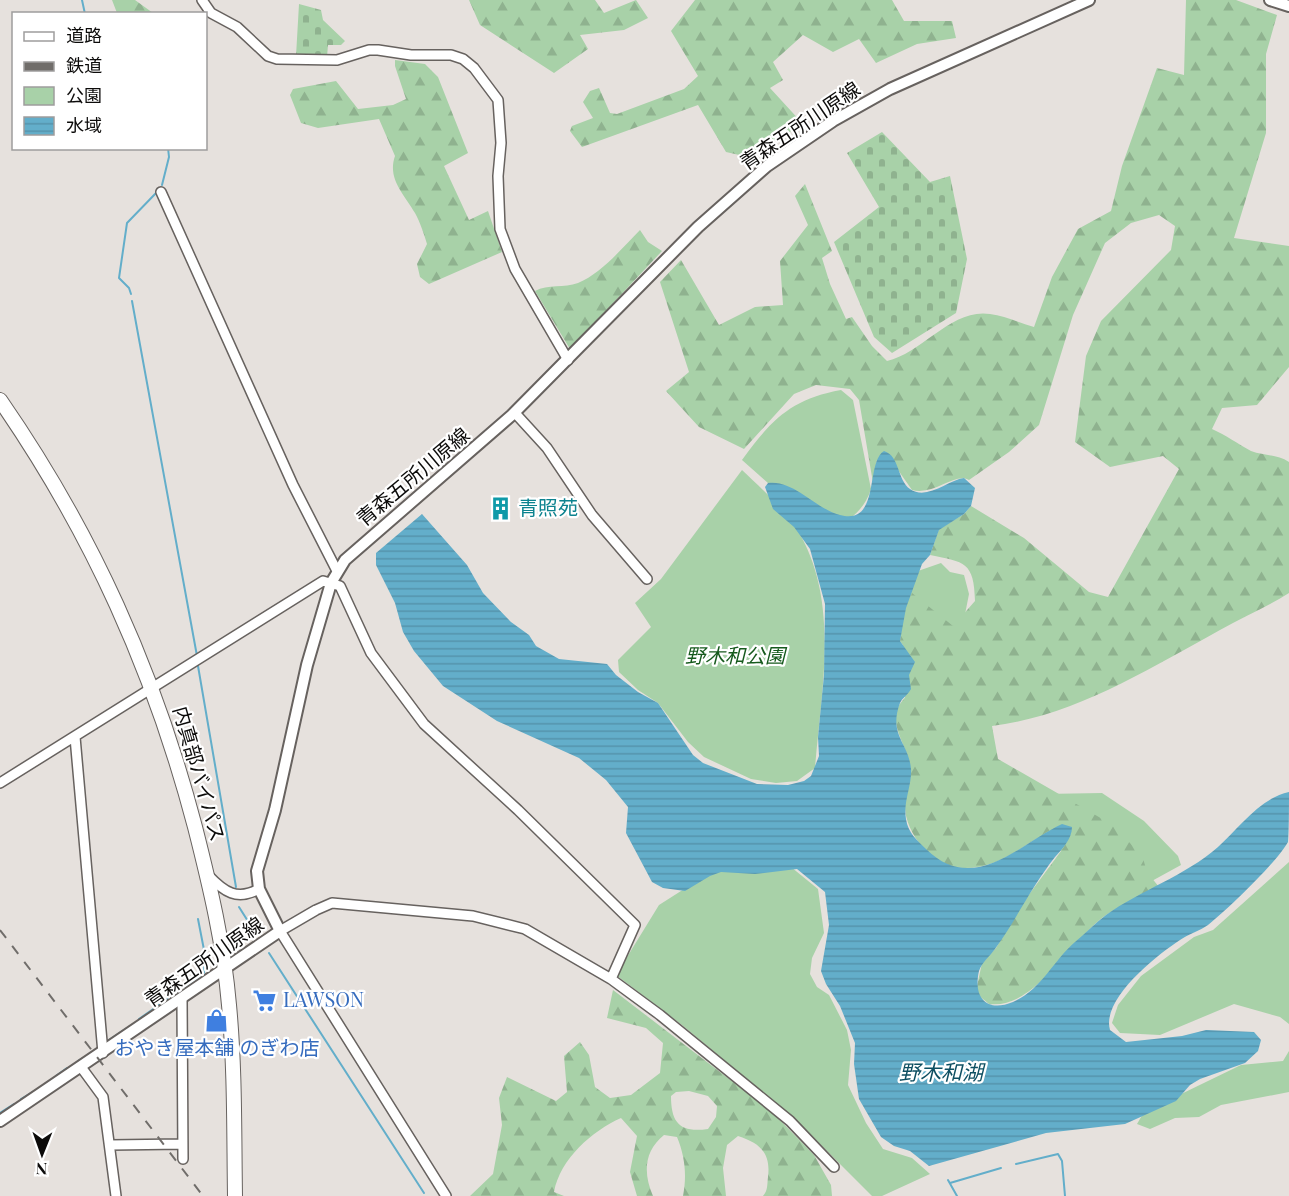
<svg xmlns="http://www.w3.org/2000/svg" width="1289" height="1196" viewBox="0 0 1289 1196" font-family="'Playfair Display','Noto Sans JP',serif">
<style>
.green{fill:#a8d1a8}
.forest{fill:url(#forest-firs);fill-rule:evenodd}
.cemetery{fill:url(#cemetery-stones)}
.water{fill:url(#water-rules)}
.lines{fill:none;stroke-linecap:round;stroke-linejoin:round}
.stream{stroke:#63aeca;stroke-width:2}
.minor-casing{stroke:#67625f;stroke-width:12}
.major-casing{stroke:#67625f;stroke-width:14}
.highway-casing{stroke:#67625f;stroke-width:16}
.minor{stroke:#fff;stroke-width:9}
.major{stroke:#fff;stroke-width:10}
.highway{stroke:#fff;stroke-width:14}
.rail{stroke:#706d6a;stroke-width:2;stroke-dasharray:10 10;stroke-linecap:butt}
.labels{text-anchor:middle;stroke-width:4.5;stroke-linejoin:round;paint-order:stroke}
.street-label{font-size:20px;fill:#0c0b0a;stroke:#fff}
.culture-label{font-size:20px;fill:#0d838f;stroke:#fff;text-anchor:start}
.park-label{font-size:20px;font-style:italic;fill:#165a1d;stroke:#fff}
.shop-label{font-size:20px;fill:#366cbe;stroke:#fff;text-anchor:start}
.water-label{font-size:21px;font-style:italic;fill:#0e4f62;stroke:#fff}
</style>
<defs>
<pattern id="forest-firs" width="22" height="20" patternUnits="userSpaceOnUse" patternTransform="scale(1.5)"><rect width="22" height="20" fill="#a8d1a8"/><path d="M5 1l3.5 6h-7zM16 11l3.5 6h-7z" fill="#8fb28f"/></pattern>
<pattern id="cemetery-stones" width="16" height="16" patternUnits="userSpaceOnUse" patternTransform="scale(1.5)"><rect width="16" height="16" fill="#a8d1a8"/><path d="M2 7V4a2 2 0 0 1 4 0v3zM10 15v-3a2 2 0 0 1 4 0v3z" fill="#8fb28f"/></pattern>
<pattern id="water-rules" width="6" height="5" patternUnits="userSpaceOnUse" patternTransform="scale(1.5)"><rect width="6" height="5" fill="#63aeca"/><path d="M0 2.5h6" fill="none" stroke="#5594ac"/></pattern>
</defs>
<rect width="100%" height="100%" fill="#e6e1dd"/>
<path class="green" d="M841,390L853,400L871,489C866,505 856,515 842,525L810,502L768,483L742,460C771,420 791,399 841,390Z
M742,470C761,488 790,514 802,538C839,608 821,692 815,768L797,781L776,783L751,779L704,757L688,742L658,703L638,690L619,672L618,660L651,627L635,603L661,579Z
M941,563L950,572L964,575L969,594L944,721L1044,794L1102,793L1144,821L1178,856L1181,865L1150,882L1066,853L908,776L902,613L918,571Z
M1289,862V1024L1280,1017L1234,1004L1160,1035L1120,1033L1112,1023L1118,1005L1141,976L1194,937L1213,930Z
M791,867L818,889L824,933L812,958L810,974L817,987L829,995L847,1030L851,1050L848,1085L866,1123L883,1149L912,1158L930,1174L882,1196H872L798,1122L682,1025L616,975L659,905L714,870Z
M1289,1051V1092L1221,1105L1199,1117L1175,1118L1150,1129L1137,1124L1144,1112L1241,1065L1283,1061Z"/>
<path class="forest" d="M112,0H135L153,13H117Z
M469,0H595L604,13L636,0L648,18L624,30L580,35L588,49L554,73L480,25Z
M695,0H892L904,21H952L956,38L917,44L876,63L859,39L833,52L803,35L773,62L783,80L770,88L803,124L748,157L726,152L698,105L582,147L570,131L572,126L593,118L583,102L590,91L599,88L610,113L617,114L684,89L698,76L671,31Z
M1186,0H1236L1277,15L1266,54V133L1234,238L1289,246V367L1257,405L1222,408L1212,429C1226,435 1238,444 1251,451C1264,456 1277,454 1289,462V593C1267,607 1243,617 1220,630C1149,669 1074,716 992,726L998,759L1111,824L1142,855L1147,872L1159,887C1142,896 1123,904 1106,915C1070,940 1035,1010 989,1004L978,995L977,986L982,963L996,948L1022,904L1064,847L1066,842L1062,824C1028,840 1003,869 963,868C933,867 905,834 905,806C905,794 911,781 910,770C909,742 879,719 909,694V675L915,662L900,641L902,620L912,593L953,626L975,601C974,562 965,562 930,555L939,529L964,514L971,506L1024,538L1089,592L1108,597L1179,469L1163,456L1110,467L1075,442L1086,356L1101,321L1171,250L1175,226L1159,215L1131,223L1105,243L1073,315L1039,425L1009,452L969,480C955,472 934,496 912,490L898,470L877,460L873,483L859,400L850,389L816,385L794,394L744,449L699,427L666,391L689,372L660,282L681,260L719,325L755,307L783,305L780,261L808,225L795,196L805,184L832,251L822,258L830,284L846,319L852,317L872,346L887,361C922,353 952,308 990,314C1005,316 1020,323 1034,327L1052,277L1078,229L1111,211L1122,166L1157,68L1184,75Z
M395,60L425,64L438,77L468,153L444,166L469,220L488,211L502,252L429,284L420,277L417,264L427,244C424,234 420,222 415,213C404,194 387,179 395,156L379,119L318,128L301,123L290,95L293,89L336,81L358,109L393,105L406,99L395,66Z
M640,230L648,242L662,251L570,349L535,291C548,284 564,288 578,283C602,273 622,248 640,230Z
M613,990L771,1111L814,1155L831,1185L832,1196H763C768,1190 767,1185 768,1177C771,1153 760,1143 738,1136L727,1145L723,1168L726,1196H683C687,1176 685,1156 677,1137L664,1135C644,1151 643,1173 653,1196H637L630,1172L637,1136L621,1118C592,1131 560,1159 554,1192L564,1196H470L493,1174L502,1125L499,1098L507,1077L556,1101L567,1092L564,1056L580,1042L589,1055L595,1087L610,1098L631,1095L660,1073L663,1043L646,1028L607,1018ZM689,1091L708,1096L717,1106L716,1117L708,1129C680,1133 671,1123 671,1096L676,1092Z"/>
<path class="cemetery" d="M299,4L321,10L323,20L345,41L341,45H328L327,57L296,56Z
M882,132L930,182L950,176L967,259L956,313L892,353L874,337L834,242L879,207L847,153Z"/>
<path class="water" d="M884,451C900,456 897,480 910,489C927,501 948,480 964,478L975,488L971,506L964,514L939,530L930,555L922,564L906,608L900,641L915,662L909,675L911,689C908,695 902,698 900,703C888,735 909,743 911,769C912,786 903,801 906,819C908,833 917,840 926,849C974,896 1019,844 1062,824L1072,827C1072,839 1062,849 1055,857C1032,886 1016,920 995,949C990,956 982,962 979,971C973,997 986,1013 1013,1002C1041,990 1053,961 1075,942C1085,934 1095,923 1106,915C1141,890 1185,876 1218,847C1239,828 1260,798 1289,792C1289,805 1289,830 1288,842C1277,862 1227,910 1208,925C1200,931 1188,934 1180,940C1157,955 1101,999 1110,1030L1126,1042L1182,1036L1206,1030L1254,1032L1261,1040L1258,1051L1245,1063L1200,1079L1190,1085L1176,1101L1125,1124L1046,1133L929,1166L910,1151L894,1146L881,1137L859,1099L854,1064L855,1043L840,1006L826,984L821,971L829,925L825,892L797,869L755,874L721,872L710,876L685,891L663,888L652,882L626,833L628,807L606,780L579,758L497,721L443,686L414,651L403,632L395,603L376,565V553L422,514L467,565L483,593L511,622L529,635L536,646L559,659L607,664L616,675L638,692L658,703L693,755L703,763L757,784L788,785L804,781L811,776L819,756L818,737L824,675L825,604L810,549L794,527L773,509L765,487L768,483C793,479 816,509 840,515C881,526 865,462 884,451Z"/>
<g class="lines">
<path class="stream" d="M82,0L85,14
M162,185L169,157L168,148
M131,294L129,288L119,278L127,223L157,192
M132,301L197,656
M198,666L236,887
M239,907L256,934
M269,953L424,1193
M183,990L204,973L205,955L198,919
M139,1019L169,998
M106,1042L127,1028
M78,1061L83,1058
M56,1076L67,1068
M21,1099L41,1087
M0,1113L14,1104
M1016,1164L1058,1154L1062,1161L1065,1196
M948,1180L957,1196
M950,1183L1001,1168"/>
<defs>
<path id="minor" d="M202,0L211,13L237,27L268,56L277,59L337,60L369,50H378L411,55H451L463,59L474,68L498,100L501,143L498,176L500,229L515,269L568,360
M161,192L293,485L337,571
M515,413L547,448L592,515L647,579
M75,737L103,1053
M0,783L323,581L340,586L371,653L424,724L518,810L635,925L611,979
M208,875C224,892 237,901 259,889
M182,999L183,1159
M81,1067L103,1097L116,1196
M111,1145L182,1144
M446,1196L280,931L316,910L332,903L473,916L525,929L611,979L660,1015L790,1121L834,1167"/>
<path id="major" d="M1270,0L1289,6
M0,1121L280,931L259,889L257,871L275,810L307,665L331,583L345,560L512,415L698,227L767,166L833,121L890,89L1089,0"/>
<path id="highway" d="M0,400C92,533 154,671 195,827C210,886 224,945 229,1005C235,1069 234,1132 235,1196"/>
</defs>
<use href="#minor" class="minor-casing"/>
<use href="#major" class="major-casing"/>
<use href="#highway" class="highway-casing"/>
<use href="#minor" class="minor"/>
<use href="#major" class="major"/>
<use href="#highway" class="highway"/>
<path class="rail" d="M0,930L203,1196"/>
</g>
<defs>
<symbol id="building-bare" viewBox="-9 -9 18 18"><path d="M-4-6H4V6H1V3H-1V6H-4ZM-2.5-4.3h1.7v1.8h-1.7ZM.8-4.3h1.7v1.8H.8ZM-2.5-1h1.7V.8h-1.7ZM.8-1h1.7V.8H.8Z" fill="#0f9aa8" stroke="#fff" stroke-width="2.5" paint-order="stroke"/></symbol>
<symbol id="supermarket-bare" viewBox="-9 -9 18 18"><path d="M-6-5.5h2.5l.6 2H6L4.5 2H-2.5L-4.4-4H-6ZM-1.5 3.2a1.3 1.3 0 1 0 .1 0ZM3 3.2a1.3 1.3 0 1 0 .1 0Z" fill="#3f7fe0" stroke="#fff" stroke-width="2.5" paint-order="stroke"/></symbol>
<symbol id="shop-bare" viewBox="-9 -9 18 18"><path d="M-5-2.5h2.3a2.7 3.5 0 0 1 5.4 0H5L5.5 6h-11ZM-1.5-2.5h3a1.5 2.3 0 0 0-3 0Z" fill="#3f7fe0" stroke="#fff" stroke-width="2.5" paint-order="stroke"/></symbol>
</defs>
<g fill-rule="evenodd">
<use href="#building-bare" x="484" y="492" width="33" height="33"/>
<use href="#supermarket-bare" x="248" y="984" width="33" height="33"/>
<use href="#shop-bare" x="200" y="1004" width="33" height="33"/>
</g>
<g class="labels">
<g class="street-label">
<text transform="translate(800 126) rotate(-34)" y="7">青森五所川原線</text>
<text transform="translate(413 477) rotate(-40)" y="7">青森五所川原線</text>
<text transform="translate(199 774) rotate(74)" y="7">内真部バイパス</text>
<text transform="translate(204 962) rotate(-35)" y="7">青森五所川原線</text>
</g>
<g class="culture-label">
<text x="518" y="515">青照苑</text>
</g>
<g class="park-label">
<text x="735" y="663">野木和公園</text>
</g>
<g class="shop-label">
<text x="283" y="1007">LAWSON</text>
<text x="217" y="1055" text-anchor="middle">おやき屋本舗 のぎわ店</text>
</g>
<g class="water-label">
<text x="941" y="1080">野木和湖</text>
</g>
</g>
<rect x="12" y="12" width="195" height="138" fill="#ffffff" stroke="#9e9d9d" stroke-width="1.5"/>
<rect x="24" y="32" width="30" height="9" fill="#ffffff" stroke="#9e9d9d" stroke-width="1.5"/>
<text x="66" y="42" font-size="18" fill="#0c0b0a">道路</text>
<rect x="24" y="62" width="30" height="9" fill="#706d6a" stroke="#9e9d9d" stroke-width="1.5"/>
<text x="66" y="72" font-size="18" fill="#0c0b0a">鉄道</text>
<rect x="24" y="87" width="30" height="18" fill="#a8d1a8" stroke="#9e9d9d" stroke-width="1.5"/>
<text x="66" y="102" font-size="18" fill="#0c0b0a">公園</text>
<rect x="24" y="117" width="30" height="18" fill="url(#water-rules)" stroke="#9e9d9d" stroke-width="1.5"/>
<text x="66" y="132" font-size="18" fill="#0c0b0a">水域</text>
<g transform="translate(42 1154) rotate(181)" stroke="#ffffff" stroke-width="4.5" paint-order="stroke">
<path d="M0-4.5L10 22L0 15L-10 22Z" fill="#0c0b0a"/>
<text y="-9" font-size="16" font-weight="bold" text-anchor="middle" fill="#0c0b0a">N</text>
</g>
</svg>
